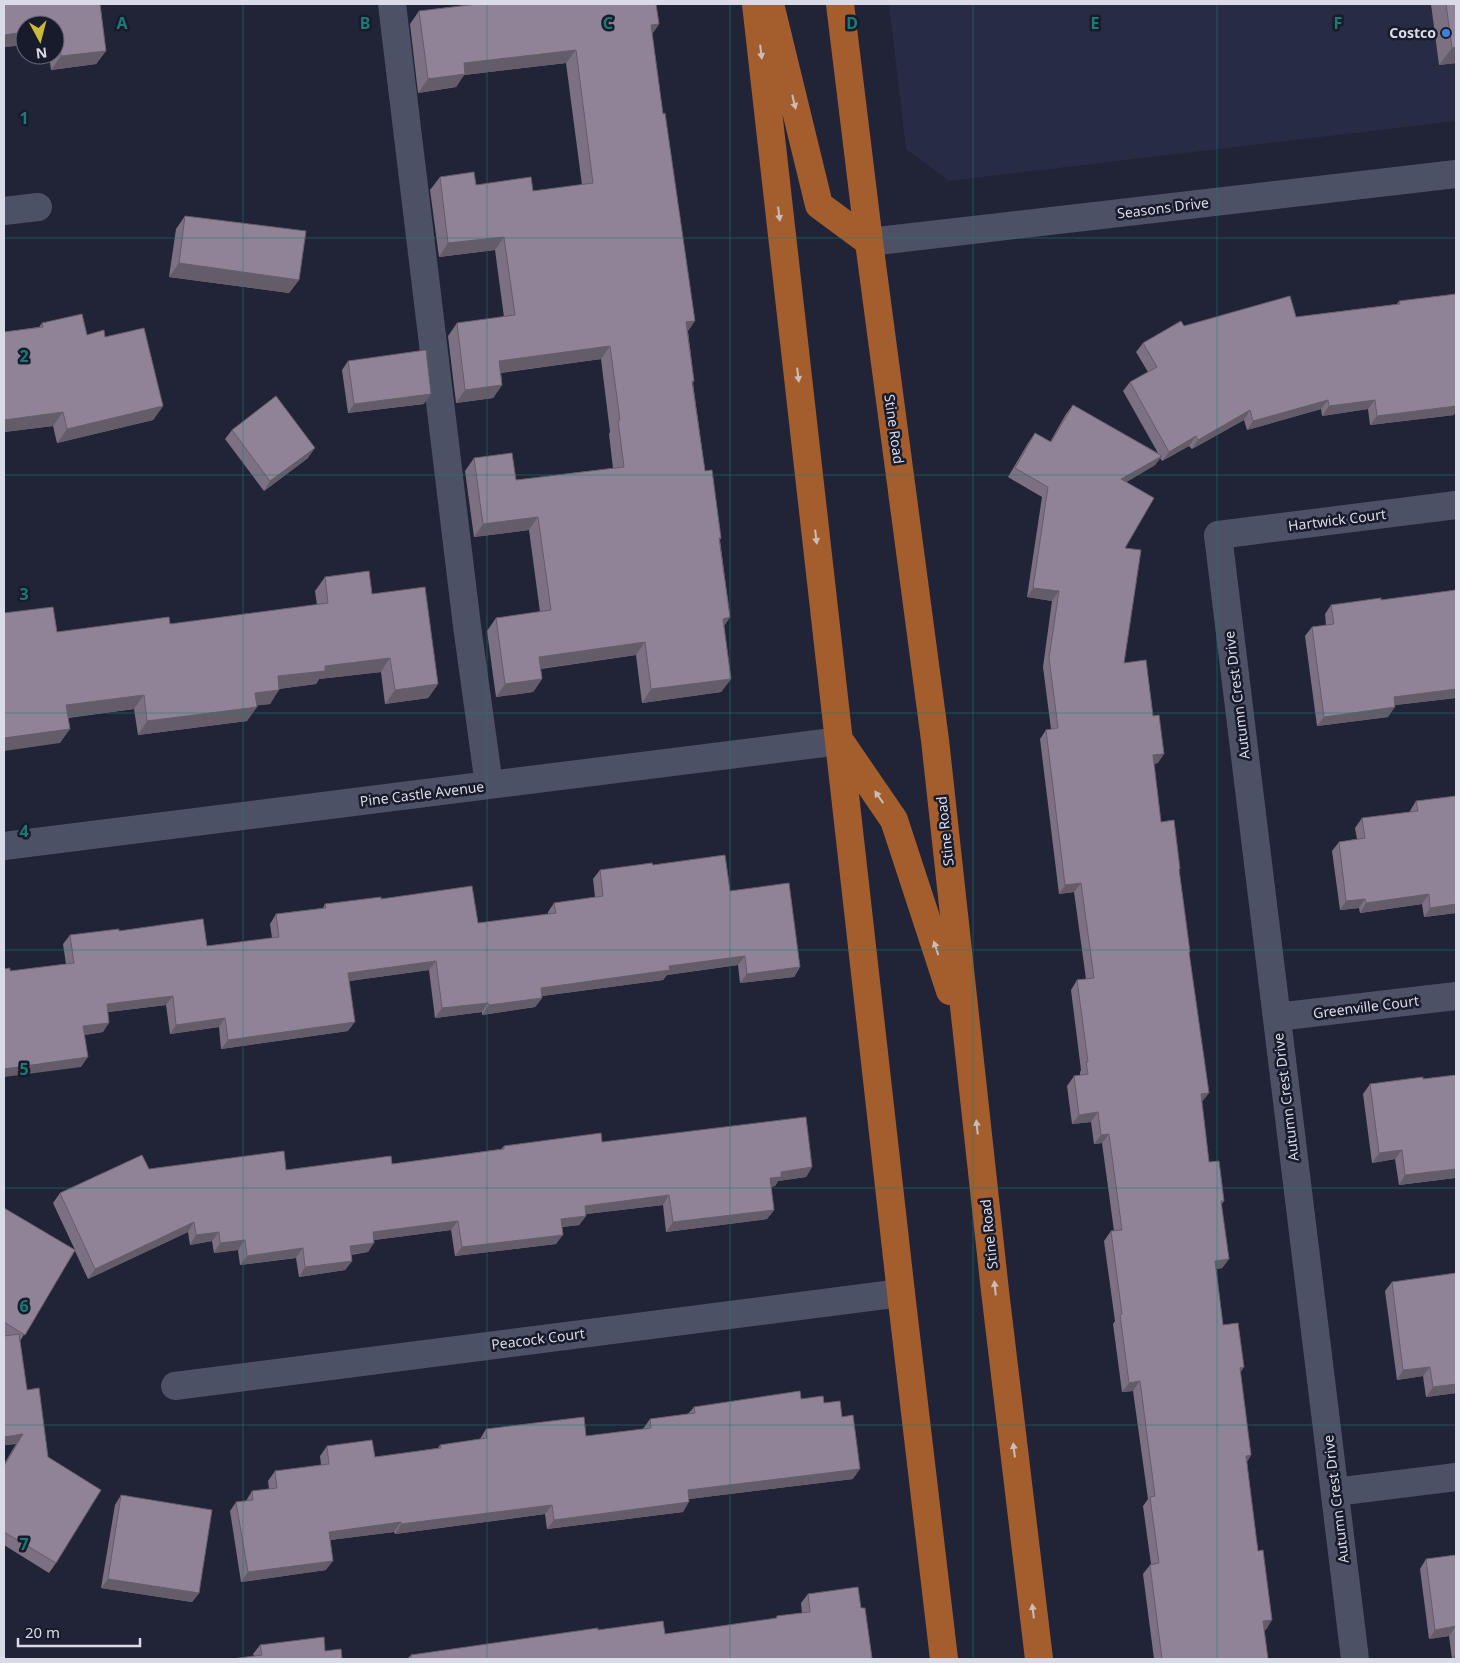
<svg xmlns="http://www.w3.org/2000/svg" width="1460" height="1663" viewBox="0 0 1460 1663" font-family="'Noto Sans',sans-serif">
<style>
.built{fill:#272b43}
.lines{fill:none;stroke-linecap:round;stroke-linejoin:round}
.minor{stroke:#4d5165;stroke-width:28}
.major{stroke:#a45e2d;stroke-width:28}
.wall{fill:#7c7182}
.shaded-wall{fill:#655c6a}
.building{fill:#908397;stroke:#655c6a}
.oneway{fill:#ccbcb8}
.grid{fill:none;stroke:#197b74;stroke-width:1;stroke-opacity:0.55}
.shop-dot{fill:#3f7fe0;stroke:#181b2c;stroke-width:2}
.labels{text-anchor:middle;stroke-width:5;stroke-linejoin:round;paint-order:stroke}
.poi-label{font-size:14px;font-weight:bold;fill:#d9dbe7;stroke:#181b2c;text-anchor:end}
.street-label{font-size:14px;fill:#d9dbe7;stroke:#181b2c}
.grid-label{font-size:16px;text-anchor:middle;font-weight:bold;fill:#197b74;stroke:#181b2c;stroke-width:5;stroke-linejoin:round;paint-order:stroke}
</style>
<rect width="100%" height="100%" fill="#212436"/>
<path class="built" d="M889,4H1456V121L949,181L906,149Z"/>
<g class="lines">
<path class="minor" d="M392,4L467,626L489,785
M4,211L38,207
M869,242L1456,174
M4,846L840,741
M1277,1017L1456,996
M175,1386L901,1293
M1335,1492L1456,1477
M1355,1659L1218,535L1456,505"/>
<path class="major" d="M756,4L901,1293L944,1659
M840,4L869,242L935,740L995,1291L1039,1659
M771,8L819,205L869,242
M842,744L894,820L950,991"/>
</g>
<path class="wall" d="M4,4H100L106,51L96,64L51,70L49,55H55V25H25V45L4,47Z
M467,4H656L659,24L652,34L694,381L693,383L705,471L721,538L720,540L730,617L724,626L731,679L721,692L642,703L636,655L541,669L542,679L533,692L496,697L487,631L496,618L540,612L529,530L474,537L465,471L474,458L516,480L613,468L609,434L610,432L601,359L501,373L502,385L493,398L456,403L448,336L457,323L504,317L495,250L439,257L430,190L440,177L476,185L533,191L582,185L566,63L464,75L456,87L418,93L410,24L419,11L467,5Z
M1431,4H1456V63L1439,65Z
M185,216L299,280L289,293L169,277L176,229Z
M1399,301L1454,415L1370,425L1368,409L1322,416L1321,409L1247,430L1244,420L1192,449L1189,446L1162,461L1160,458L1155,465L1126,482L1124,663L1158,763L1154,764L1161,822L1179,871L1190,952L1189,954L1202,1102L1209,1162L1224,1201L1221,1205L1229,1259L1222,1268L1216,1269L1223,1325L1244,1367L1240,1373L1251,1455L1247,1462L1266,1630H1264L1268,1659H1154L1143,1574L1150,1565L1151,1564L1143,1506L1148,1499L1133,1391L1122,1392L1113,1324L1115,1321L1104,1241L1111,1231H1114L1102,1143L1094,1144L1091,1122L1072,1124L1067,1086L1074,1076L1080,1075V1072L1081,1070L1071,990L1077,980L1086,979L1074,892L1059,894L1040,739L1046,730L1051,729L1043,667L1052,601L1027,597L1042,497L1008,477L1028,443L1035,433L1050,442L1066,414L1073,405L1158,453L1123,391L1130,382L1148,372L1136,352L1143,343L1184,326L1296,317L1397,304Z
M42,323L87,335L105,337L163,406L153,420L57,443L53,426L4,432V332L39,327Z
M348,361L424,404L348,413L342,370Z
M232,430L308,458L264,491L225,439Z
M325,577L372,594L438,684L428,698L385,704L381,672L319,679L316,684L279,689L270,704L257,705L247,721L138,735L134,709L68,718L60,743L57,632L170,624L317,605L315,591Z
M1456,590V698L1395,705L1388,717L1317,726L1305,636L1312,627L1326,625L1325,614L1331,605L1381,600Z
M1416,801L1456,913L1424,917L1422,904L1360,913L1359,908L1340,910L1332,851L1339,842L1357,839L1355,828L1362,818L1410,812V811Z
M653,865L730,891L800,967L794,977L740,983L738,965L667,975L663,980L542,996V998L535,1007L482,1015V1012L435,1018L429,970L349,981L348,1031L221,1049L219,1027L170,1034L166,1005L108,1012L103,1032L85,1035L81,1067L10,971L66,964L63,944L70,935L119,931L207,946L272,938L270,924L276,914L323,908L325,904L381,899L478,923L548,914V912L554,903L595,897L593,879L600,870Z
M1456,1075V1187L1455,1178L1399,1185L1395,1159L1372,1163L1363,1094L1370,1084L1423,1079Z
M602,1142L812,1167L806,1177L778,1181L775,1186L771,1187L774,1210L767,1219L666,1232L663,1205L586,1214V1216L579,1225L562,1227L556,1244L455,1256L451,1230L374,1240L368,1252L351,1255L352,1261L345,1270L299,1277L296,1258L240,1265L238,1250L214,1253L212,1241L190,1245L188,1232L88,1279L75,1251L20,1341L27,1390L56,1563L49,1573L4,1545V1464L16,1444L4,1445V1336H5L4,1335V1208L75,1250L53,1203L60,1193L149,1169L286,1170L392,1164L501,1149L504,1146Z
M1392,1282L1456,1393L1426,1397L1423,1376L1397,1380L1385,1291Z
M801,1399L824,1403L842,1417L853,1479L689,1499L683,1512L547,1529L545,1514L395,1534L394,1532L330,1540L326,1570L241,1582L230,1511L236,1502L246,1501L252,1491L269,1489L268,1481L275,1471L321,1465L320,1456L327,1446L375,1457L438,1448L440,1445L480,1439L486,1429L586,1436L643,1429L650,1419L688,1414L694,1407Z
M121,1495L199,1593L192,1602L101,1588L115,1505Z
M1456,1555V1658L1452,1659L1449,1636L1429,1639L1420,1569L1426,1559Z
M808,1594L861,1608L872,1658V1659H407L411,1655L598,1630L665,1634L775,1619L777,1616L802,1613L801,1603Z
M260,1645L325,1651L254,1656L253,1654Z"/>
<path class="shaded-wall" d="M659,24L650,37L651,25Z
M25,32V45L4,47V35Z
M1456,47V63L1439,65L1452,48Z
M576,50L566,63L464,75L456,87L418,93L428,79L464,63Z
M106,51L96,64L51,70L61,56Z
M504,237L495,250L439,257L448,243Z
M179,263L299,280L289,293L169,277Z
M695,321L686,334V322Z
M610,346L601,359L490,374L499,361Z
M502,385L493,398L456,403L465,390Z
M431,394L424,404L348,413L354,404Z
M1328,400L1321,409L1247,430L1253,421Z
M1375,400L1368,409L1322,416L1329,406Z
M1456,405V412L1454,415L1370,425L1377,416Z
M163,406L153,420L57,443L67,429Z
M1250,410L1244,420L1192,449L1198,440Z
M63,412L53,426L4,432V420Z
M1196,436L1189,446L1162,461L1169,452Z
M315,448L308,458L264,491L270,481Z
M1162,456L1155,465L1115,489L1121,479Z
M538,517L529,530L474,537L483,524Z
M1033,588L1059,591L1052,601L1027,597Z
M730,617L720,631L723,619Z
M645,642L636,655L530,670L539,657Z
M390,658L381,672L319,679L316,684L268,690L278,676L325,666Z
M542,679L533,692L496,697L505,684Z
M731,679L721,692L642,703L651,689Z
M438,684L428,698L385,704L395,690Z
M1456,689V698L1387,706L1394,697Z
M279,690L270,704L245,707L255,693Z
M144,695L134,709L57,719L66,705Z
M257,707L247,721L138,735L147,721Z
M1395,707L1388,717L1317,726L1324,717Z
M70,729L60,743L4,751V738Z
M1164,754L1158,763L1146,765L1153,755Z
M1081,883L1074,892L1059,894L1065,885Z
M1429,894L1422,904L1360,913L1366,903Z
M1365,899L1359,908L1340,910L1346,901Z
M1456,904V913L1424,917L1430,908Z
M745,956L738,965L667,975L663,980L534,997L541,988L669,966Z
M436,961L429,970L342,982L348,973Z
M800,967L794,977L740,983L747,974Z
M173,996L166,1005L100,1013L107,1004Z
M542,998L535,1007L482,1015L489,1005Z
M488,1003L482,1012L435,1018L442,1008Z
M225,1018L219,1027L170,1034L176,1025Z
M355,1022L348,1031L221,1049L228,1040Z
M109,1023L103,1032L77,1036L83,1026Z
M88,1057L81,1067L4,1077V1069Z
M1209,1093L1202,1102L1201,1094Z
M1098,1112L1091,1122L1072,1124L1079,1115Z
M1109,1134L1102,1143L1094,1144L1101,1135Z
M1402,1150L1395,1159L1372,1163L1379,1153Z
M812,1167L806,1177L778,1181L775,1186L763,1187L770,1178L781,1172Z
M1456,1169V1176L1455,1178L1399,1185L1405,1175Z
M669,1195L663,1205L578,1215L585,1206Z
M774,1210L767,1219L666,1232L673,1222Z
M586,1216L579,1225L554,1228L561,1219Z
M458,1221L451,1230L366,1241L373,1232Z
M194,1222L188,1232L88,1279L95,1269Z
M219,1232L212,1241L190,1245L196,1235Z
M563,1235L556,1244L455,1256L462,1247Z
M245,1240L238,1250L214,1253L220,1243Z
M374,1243L368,1252L343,1255L350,1246Z
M303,1248L296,1258L240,1265L247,1256Z
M1229,1259L1222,1268L1208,1271L1215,1261Z
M352,1261L345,1270L299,1277L305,1267Z
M1244,1367L1237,1377L1240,1368Z
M1430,1367L1423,1376L1397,1380L1403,1370Z
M1140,1381L1133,1391L1122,1392L1129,1383Z
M1456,1384V1393L1426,1397L1433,1387Z
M23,1434L16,1444L4,1445V1437Z
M1251,1455L1244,1465L1246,1456Z
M860,1469L853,1479L681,1500L688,1490Z
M689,1502L683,1512L547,1529L554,1520Z
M552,1505L545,1514L395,1534L401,1524Z
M401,1522L394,1532L322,1541L329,1532Z
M333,1561L326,1570L241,1582L248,1572Z
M108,1579L199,1593L192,1602L101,1588Z
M1272,1620L1266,1630L1256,1631L1263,1621Z
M1456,1626L1449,1636L1429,1639L1435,1630Z
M1456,1653V1658L1452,1659Z"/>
<path class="building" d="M4,4H100L106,51L61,56L57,28H55V25H25V32L4,35Z
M478,4H656L659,24L651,25L663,114L665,113L695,321L686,322L694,381H692L705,471L712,470L721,538H719L730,617L723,619L731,679L651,689L645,642L539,657L542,679L505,684L496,618L551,610L538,517L483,524L474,458L512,453L516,480L624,467L618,421L620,420L610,346L499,361L502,385L465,390L457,323L515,315L504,237L448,243L440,177L474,172L476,185L531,177L533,191L593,183L576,50L464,63L465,74L428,79L419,11Z
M1446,4H1456V47L1452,48Z
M185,216L306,231L299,280L179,263Z
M1456,294V406L1377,416L1375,400L1329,406L1328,400L1253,421L1250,410L1198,440L1196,436L1169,452L1130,382L1157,367L1143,343L1181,321L1184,326L1290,296L1296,317L1400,304L1399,301Z
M82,314L87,335L104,330L105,337L144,328L163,406L67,429L63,412L4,420V332L43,327L42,323Z
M426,350L431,394L354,404L348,361Z
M276,396L315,448L270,481L232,430Z
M1073,405L1162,456L1121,479L1154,498L1125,548L1141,550L1124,663L1146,660L1153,716L1159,715L1164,754L1153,755L1161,822L1174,820L1180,869H1179L1190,952H1189L1209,1093L1201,1094L1209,1162L1219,1161L1224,1201H1221L1229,1259L1215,1261L1223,1325L1238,1323L1244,1367L1240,1368L1251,1455L1246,1456L1258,1551L1263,1550L1272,1620L1263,1621L1268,1659H1162L1150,1565L1159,1563L1150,1497L1155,1496L1140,1381L1129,1383L1120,1315L1122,1314L1111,1231L1122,1230L1109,1134L1101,1135L1098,1112L1079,1115L1074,1076L1088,1074L1086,1062H1088L1077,980L1094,978L1081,883L1065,885L1046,730L1058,728L1049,658L1059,591L1033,588L1048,487L1015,468L1035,433L1051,442Z
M369,571L372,594L425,587L438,684L395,690L390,658L325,666V671L278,676L279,690L255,693L257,707L147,721L144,695L66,705L70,729L4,738V613L53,607L57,632L169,617L170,624L328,603L325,577Z
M1456,590V689L1394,697L1395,707L1324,717L1312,627L1334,624L1331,605L1381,598V600Z
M1456,796V904L1430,908L1429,894L1366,903L1365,899L1346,901L1339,842L1365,838L1362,818L1418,811L1416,801Z
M725,855L730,891L789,883L800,967L747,974L745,956L669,966L670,970L541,988L542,998L489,1005L488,1003L442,1008L436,961L348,973L355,1022L228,1040L225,1018L176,1025L173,996L107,1004L109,1023L83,1026L88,1057L4,1069V969L10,968V971L74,963L70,935L119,929V931L203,919L207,946L279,937L276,914L326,908L325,904L381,897V899L472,886L478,923L556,913L554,903L603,896L600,870L652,863L653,865Z
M1456,1075V1169L1405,1175L1402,1150L1379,1153L1370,1084L1423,1077V1079Z
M806,1117L812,1167L781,1172V1177L770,1178L774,1210L673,1222L669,1195L585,1206L586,1216L561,1219L563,1235L462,1247L458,1221L373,1232L374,1243L350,1246L352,1261L305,1267L303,1248L247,1256L245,1240L220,1243L219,1232L196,1235L194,1222L95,1269L60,1193L142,1155L149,1169L284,1151L286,1170L391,1156L392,1164L504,1149V1146L601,1133L602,1142Z
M4,1208L75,1250L25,1335L4,1322Z
M1456,1273V1384L1433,1387L1430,1367L1403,1370L1392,1282Z
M19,1334L27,1390L39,1388L48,1457L101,1490L56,1563L4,1532V1466L23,1434L4,1437V1336Z
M800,1391L801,1399L823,1396L824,1403L840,1401L842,1417L853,1415L860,1469L688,1490L689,1502L554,1520L552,1505L401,1524V1522L329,1532L333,1561L248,1572L236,1502L253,1500L252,1491L277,1488L275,1471L329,1464L327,1446L372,1440L375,1457L441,1448L440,1445L487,1438L486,1429L584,1417L586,1436L651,1428L650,1419L695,1413L694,1407Z
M121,1495L212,1510L199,1593L108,1579Z
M1456,1555V1631V1626L1435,1630L1426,1559Z
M858,1587L861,1608H865L872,1658L865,1659H411V1655L598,1628V1630L663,1621L665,1634L777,1618V1616L810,1612L808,1594Z
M324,1637L325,1651L341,1649L342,1659H232L262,1655L260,1645Z"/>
<defs><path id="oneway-solid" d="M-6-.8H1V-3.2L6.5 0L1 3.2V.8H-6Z" transform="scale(1.25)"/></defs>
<g class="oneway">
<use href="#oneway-solid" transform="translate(761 52) rotate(83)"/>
<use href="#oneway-solid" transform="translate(794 102) rotate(76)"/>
<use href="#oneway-solid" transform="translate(779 214) rotate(83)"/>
<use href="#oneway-solid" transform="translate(798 375) rotate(83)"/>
<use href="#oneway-solid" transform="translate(816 537) rotate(83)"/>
<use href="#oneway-solid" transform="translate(879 797) rotate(-125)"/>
<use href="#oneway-solid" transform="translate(936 948) rotate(-108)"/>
<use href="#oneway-solid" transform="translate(977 1127) rotate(-96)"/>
<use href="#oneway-solid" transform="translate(995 1288) rotate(-96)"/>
<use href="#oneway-solid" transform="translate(1014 1450) rotate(-97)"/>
<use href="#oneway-solid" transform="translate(1033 1611) rotate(-97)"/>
</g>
<path class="grid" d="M243,4V1659M487,4V1659M730,4V1659M973,4V1659M1217,4V1659M4,238H1456M4,475H1456M4,713H1456M4,950H1456M4,1188H1456M4,1425H1456"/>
<circle class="shop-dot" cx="1446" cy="33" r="5"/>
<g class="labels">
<g class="poi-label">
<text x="1436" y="38">Costco</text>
</g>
<g class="street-label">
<text transform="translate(1163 208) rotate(-7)" y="5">Seasons Drive</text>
<text transform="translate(894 429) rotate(82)" y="5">Stine Road</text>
<text transform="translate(1337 520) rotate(-7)" y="5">Hartwick Court</text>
<text transform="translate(1237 695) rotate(-97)" y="5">Autumn Crest Drive</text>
<text transform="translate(422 794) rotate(-7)" y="5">Pine Castle Avenue</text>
<text transform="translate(945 831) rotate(-96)" y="5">Stine Road</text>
<text transform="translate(1366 1007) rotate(-7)" y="5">Greenville Court</text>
<text transform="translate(1286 1097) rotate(-97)" y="5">Autumn Crest Drive</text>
<text transform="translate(989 1234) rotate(-96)" y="5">Stine Road</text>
<text transform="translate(538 1339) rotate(-7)" y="5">Peacock Court</text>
<text transform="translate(1336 1499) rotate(-97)" y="5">Autumn Crest Drive</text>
</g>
</g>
<g class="grid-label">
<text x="122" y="29">A</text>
<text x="365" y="29">B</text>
<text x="608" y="29">C</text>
<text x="852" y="29">D</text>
<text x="1095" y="29">E</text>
<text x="1338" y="29">F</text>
<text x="24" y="124">1</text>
<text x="24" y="362">2</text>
<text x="24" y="600">3</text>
<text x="24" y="837">4</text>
<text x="24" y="1075">5</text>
<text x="24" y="1312">6</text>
<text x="24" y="1550">7</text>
</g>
<rect width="1460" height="1663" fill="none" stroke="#d9dbe7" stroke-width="10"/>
<g transform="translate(40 40) rotate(173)"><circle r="24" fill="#181b2c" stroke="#656877"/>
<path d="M0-4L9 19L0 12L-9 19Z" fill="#caba3a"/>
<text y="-8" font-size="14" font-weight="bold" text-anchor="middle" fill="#d9dbe7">N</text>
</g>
<path d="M18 1638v8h122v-8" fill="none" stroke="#d9dbe7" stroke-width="2.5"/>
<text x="25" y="1638" font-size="15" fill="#d9dbe7" stroke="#181b2c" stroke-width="4" paint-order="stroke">20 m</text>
</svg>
